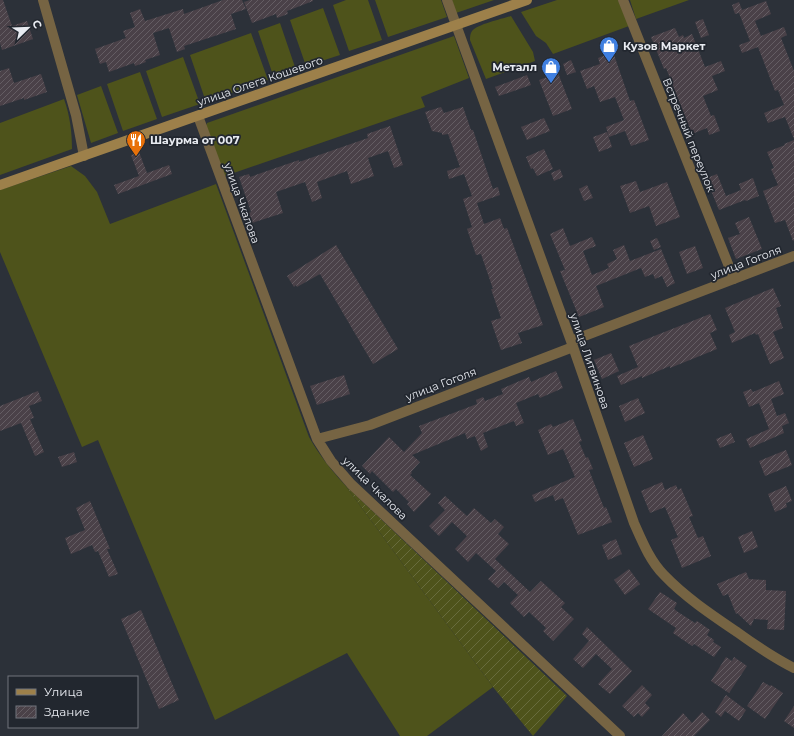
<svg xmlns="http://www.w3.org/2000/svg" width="794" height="736" viewBox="0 0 794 736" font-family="Montserrat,sans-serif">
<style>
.grass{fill:#4e531b}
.garden{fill:url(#garden-furrows)}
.building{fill:url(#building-hatch)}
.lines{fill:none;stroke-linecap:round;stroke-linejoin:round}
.minor{stroke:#766443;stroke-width:10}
.secondary{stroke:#9d804a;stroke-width:10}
.labels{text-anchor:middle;stroke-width:3.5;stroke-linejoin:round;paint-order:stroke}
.poi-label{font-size:11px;font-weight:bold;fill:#e8ebf1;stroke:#22272f;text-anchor:start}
.street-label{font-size:11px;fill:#e8ebf1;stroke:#22272f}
</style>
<defs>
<pattern id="garden-furrows" width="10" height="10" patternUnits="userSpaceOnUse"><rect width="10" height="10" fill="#4e531b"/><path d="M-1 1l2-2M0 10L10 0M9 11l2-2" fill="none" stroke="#686c3d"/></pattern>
<pattern id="building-hatch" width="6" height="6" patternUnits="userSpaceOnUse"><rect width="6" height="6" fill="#4a4148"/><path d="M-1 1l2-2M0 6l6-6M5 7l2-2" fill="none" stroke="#645d63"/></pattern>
</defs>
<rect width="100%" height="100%" fill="#2c3139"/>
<path class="grass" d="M346,0H368L382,40L349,51L333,5Z
M375,0H441L447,17L388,37Z
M452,0H494L456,13Z
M557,0H618L629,26L553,54L546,43L536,36L521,12Z
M630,0H689L636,19Z
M323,8L340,55L306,66L290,20Z
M511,16L533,52L535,61L486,79L470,40C470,37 470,34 472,31C478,24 502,19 511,16Z
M280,23L296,70L274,78L258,31Z
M251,33L268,80L206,102L190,55Z
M454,36L469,78L421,97L425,107L225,176L206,126L207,123Z
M183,57L200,104L162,117L146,71Z
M140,72L157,119L123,131L107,84Z
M101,86L118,133L91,143L77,95Z
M64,99C70,116 72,132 72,149L0,175V123Z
M71,166L85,176L97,192L110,224L216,184L309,437C320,456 331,470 345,485L493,687L427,736H400L347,653L215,720L98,440L82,447L0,252V190Z"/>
<path class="garden" d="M345,485L567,696L533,736L493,687Z"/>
<path class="building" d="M0,0H3L12,26L27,21L33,39L2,50L0,43Z
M223,0H242L246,9L231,14L236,29L184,46L185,49L177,52L169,28L153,33L160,55L145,60L146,62L135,66L134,63L109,72L106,62L100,64L95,49L126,38L123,31L135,27L130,13L140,9L145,21L183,9L184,14Z
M250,0H313V1L287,11L288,14L277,18L276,14L252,23L244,2Z
M766,1L771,14L755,21L761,36L784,27L787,35L781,38L794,71V139L785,117L768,123L764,113L784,105L778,90L775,91L758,47L742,53L739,45L750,41L739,13L735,14L732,5L739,2L742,10Z
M703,19L709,35L701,38L695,22Z
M675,28L679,37L683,35L684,38L692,34L705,67L721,61L725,71L712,76L718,90L703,96L711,116L714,115L720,131L709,135L707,128L692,134L666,68L664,69L651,37Z
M613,52L630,101L634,100L649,140L631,146L625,131L609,137L606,127L624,120L615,97L600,102L594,86L587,89L580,71L600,64L598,58Z
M571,60L576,72L567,75L563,64Z
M9,68L14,83L41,74L47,92L24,100V98L0,106V71Z
M558,73L572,109L553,116L539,80Z
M527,75L531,85L499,96L495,87Z
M441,107L444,113L463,107L471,130H473L493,189L498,187L500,195L477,203L484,224L500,218L504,229L507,228L543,325L518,333L522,343L501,350L491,321L501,318L491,289H493L481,254L476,255L467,229L472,227L463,199L472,196L464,174L449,179L447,171L460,167L448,134L442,135V133L432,131L425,112Z
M544,118L550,131L527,140L521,127Z
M390,126L403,165L394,168L388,151L368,158L374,176L351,184L347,171L317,182L322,198L312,202L305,182L276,192L283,213L252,223L249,213L251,212L239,177L249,174L250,177L299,160V162L368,138L367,134Z
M607,132L612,147L599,152L593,137Z
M794,140V240L793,241L785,220L775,223L763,191L778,185L771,169L774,168L767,152L785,145L784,144Z
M544,149L553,169L537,176L533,168L531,169L526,157Z
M139,152L147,173L169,165L172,174L118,194L114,185L139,176L131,155Z
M560,169L563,177L554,181L551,173Z
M717,174L726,196L741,190L739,184L753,178L759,196L746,201L745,200L719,210L710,188L706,190L702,180Z
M636,181L640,192L667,182L680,217L656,226L649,206L630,213L620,186Z
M587,185L593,198L584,201L579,189Z
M749,217L762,249L736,259L728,238L740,234L735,223Z
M563,228L570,246L592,237L596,246L583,251L592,275L609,268L607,264L617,259L613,250L624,245L630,261L661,249L675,283L667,287L662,276L655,279L653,274L645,277L641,268L596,286L604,307L579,317L560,271L565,270L550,234Z
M657,238L661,247L654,250L650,241Z
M336,245L398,349L373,364L320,274L297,287L296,285L294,287L287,276Z
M695,246L703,268L687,274L679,252Z
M773,288L781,306L776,308L783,328L773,332L784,358L770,364L758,334L756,335L755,333L732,343L729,335L735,332L725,308Z
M710,314L717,330L710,333L717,349L670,368V366L642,378V376L621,385L617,376L638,367L629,346Z
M611,353L619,371L602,379L594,360Z
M556,371L563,388L540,398L538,394L516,403L524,423L516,426L514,421L483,433L488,447L481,451L475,436L467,439L465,433L412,455L420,462L411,472L412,473L410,475L431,494L414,512L407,504L409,502L396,489L393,492L372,471L370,474L362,466L389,437L404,452L422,433L419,426L477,404L476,400L483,397L485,401L503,394L501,389L529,377L531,382Z
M344,375L350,394L317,405L310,386Z
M779,381L784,394L771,399L777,416L785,413L789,423L782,426L784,433L750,448L746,439L769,429L759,403L749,407L743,392L751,389L753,392Z
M38,391L42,401L29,406L34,418L30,419L44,452L35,456L21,423L0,431V406Z
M638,398L645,413L625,422L619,406Z
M573,419L582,441L579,442L586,458L588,457L593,469L589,470L604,508L606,507L612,522L578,535L563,498L555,501L553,495L535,502L532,495L575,477L563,449L548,455L538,430L551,424L553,427Z
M731,433L735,442L720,448L716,439Z
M643,435L653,459L634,467L624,443Z
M786,450L792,465L765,476L759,461Z
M74,452L77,462L62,467L58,457Z
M662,482L665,490L676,485L678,490L681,488L693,516L689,517L698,538L703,536L711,556L682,568L671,540L678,537L677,535L665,507L650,513L641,491Z
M786,486L792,501L786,503L787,507L775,512L768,494Z
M445,496L467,516L474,508L491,523L495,519L504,527L498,534L509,544L495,559L530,592L541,581L565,603L561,607L574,619L553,641L543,631L546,628L529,612L524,617L510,603L518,595L504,582L498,588L488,579L496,571L476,553L468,562L455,549L467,536L452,522L439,536L429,526L445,510L438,503Z
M90,501L110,549H107L118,574L109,577L98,551L95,552L92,545L71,554L65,538L85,530L76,508Z
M752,531L758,547L744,553L738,537Z
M616,539L622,554L608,560L602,545Z
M629,569L640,584L625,595L614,580Z
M746,572L749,579L766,580V590L786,591L784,630L767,629L768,620L754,619L751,626L737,613L736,614L728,594L723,596L717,584Z
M660,592L677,603L674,609L678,612L695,623L697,621L710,630L707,635L714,640L713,642L721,647L714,657L694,644L692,646L673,633L676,628L648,609Z
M141,610L179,700L159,709L121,619Z
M587,627L632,671L610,694L598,684L612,669L596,654L583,668L573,659L589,641L582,634Z
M726,657L732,661L734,657L747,666L729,693L711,681Z
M763,682L770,686L771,685L783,693L765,719L747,706Z
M642,685L652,695L645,703L650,708L642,717L638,713L634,717L622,706Z
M726,695L746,710L739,721L725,711L721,717L715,712Z
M794,706V728L784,721Z
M702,712L710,720L694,736H662L683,713L692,723Z"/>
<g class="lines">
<path class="minor" d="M43,0L76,115L84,156
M447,0L571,341L634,523C642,541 650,561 664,575C685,597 712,615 737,632C755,645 774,658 794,668
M623,0L734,279
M198,116L317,439L331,461L351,484L620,736
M571,341L794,256
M317,439L370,425L573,347"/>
<path class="secondary" d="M0,185L527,0"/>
</g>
<defs>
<symbol id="shop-pin" viewBox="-11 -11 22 30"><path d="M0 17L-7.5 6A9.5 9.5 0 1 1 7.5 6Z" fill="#3f7fe0" stroke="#22272f"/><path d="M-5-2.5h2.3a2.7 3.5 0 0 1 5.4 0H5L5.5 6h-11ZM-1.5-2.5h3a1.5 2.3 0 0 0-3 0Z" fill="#fff"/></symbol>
<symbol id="restaurant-pin" viewBox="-11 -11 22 30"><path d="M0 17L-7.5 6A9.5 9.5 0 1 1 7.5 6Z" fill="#e8710a" stroke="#22272f"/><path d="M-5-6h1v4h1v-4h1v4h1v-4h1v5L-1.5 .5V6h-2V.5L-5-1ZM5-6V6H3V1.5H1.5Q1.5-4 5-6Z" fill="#fff"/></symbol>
</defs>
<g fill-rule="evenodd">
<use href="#shop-pin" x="598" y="35" width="22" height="30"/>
<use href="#shop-pin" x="540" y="56" width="22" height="30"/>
<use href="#restaurant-pin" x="125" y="129" width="22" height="30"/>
</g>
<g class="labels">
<g class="poi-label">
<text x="623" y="50">Кузов Маркет</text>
<text x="537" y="71" text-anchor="end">Металл</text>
<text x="150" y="144">Шаурма от 007</text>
</g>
<g class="street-label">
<text transform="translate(260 81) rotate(-19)" y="4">улица Олега Кошевого</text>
<text transform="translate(689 135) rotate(68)" y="4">Встречный переулок</text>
<text transform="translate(242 203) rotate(70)" y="4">улица Чкалова</text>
<text transform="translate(746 262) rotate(-21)" y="4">улица Гоголя</text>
<text transform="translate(590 361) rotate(71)" y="4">улица Литвинова</text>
<text transform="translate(441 384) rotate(-21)" y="4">улица Гоголя</text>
<text transform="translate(375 488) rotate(44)" y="4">улица Чкалова</text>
</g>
</g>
<rect x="8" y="676" width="130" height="52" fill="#22272f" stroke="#71757d"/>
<rect x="16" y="689" width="20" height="6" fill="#9d804a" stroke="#71757d"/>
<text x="44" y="696" font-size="12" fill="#e8ebf1">Улица</text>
<rect x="16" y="706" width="20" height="12" fill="url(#building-hatch)" stroke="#71757d"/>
<text x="44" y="716" font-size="12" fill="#e8ebf1">Здание</text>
<g transform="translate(28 28) rotate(67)" stroke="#22272f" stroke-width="3" paint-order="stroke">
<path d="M0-3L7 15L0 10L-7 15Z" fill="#e8ebf1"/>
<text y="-6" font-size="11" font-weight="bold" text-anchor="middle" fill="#e8ebf1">С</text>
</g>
</svg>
